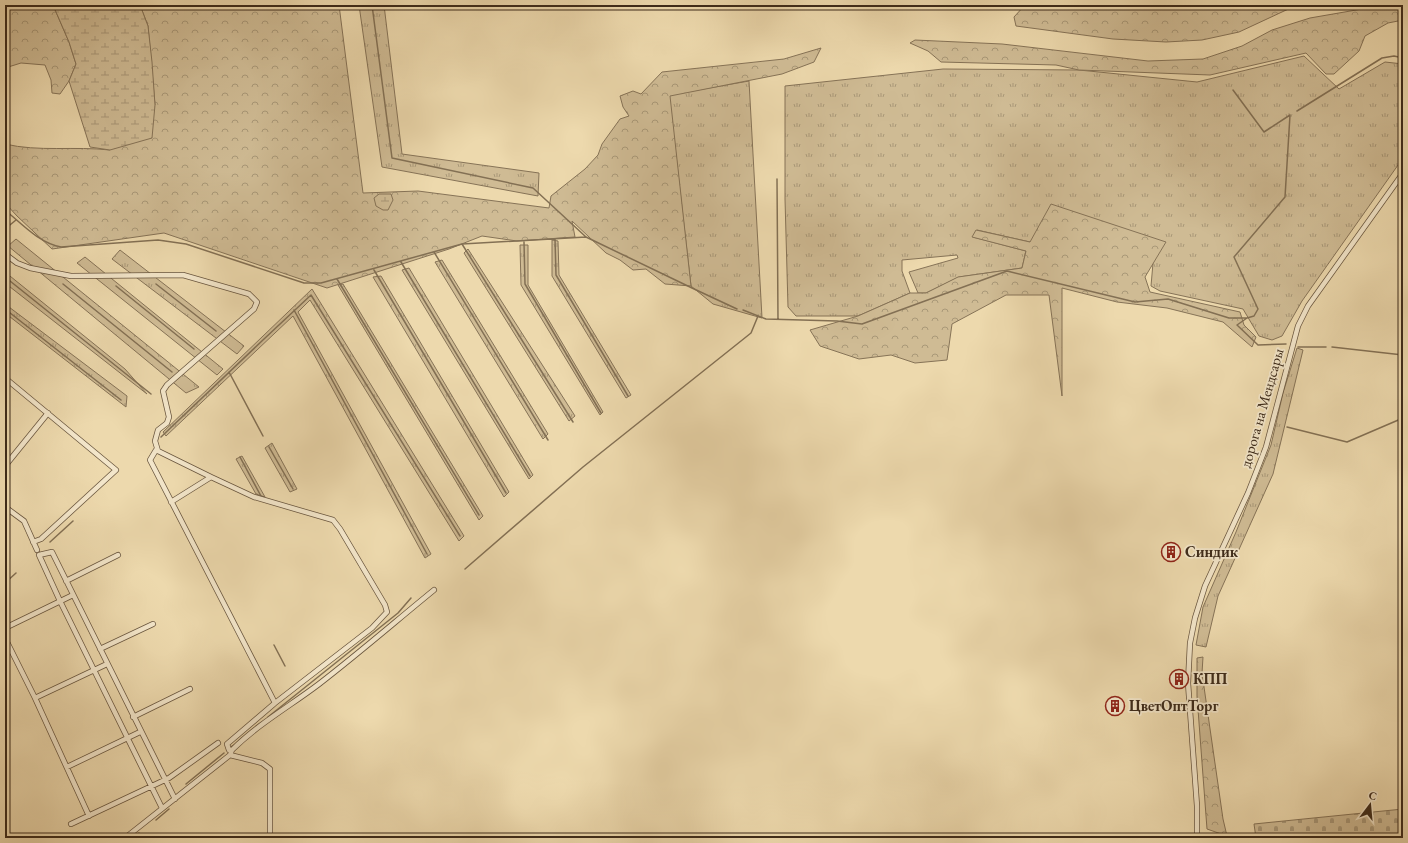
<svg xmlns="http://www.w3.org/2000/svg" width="1408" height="843" viewBox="0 0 1408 843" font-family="'EB Garamond',serif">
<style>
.grass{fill:url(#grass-tufts);stroke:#867357}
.forest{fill:url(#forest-crowns);stroke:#867357}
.wetland{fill:url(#wetland-marsh);stroke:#867357}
.cemetery{fill:url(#cemetery-stones);stroke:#867357}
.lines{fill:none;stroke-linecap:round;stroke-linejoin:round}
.stream{stroke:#837054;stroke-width:1.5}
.minor-casing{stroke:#69563f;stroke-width:6}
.minor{stroke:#f3e6ca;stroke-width:4.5}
.labels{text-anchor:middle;stroke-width:3.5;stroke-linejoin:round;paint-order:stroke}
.street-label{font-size:15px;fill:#3d2b1a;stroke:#f3e6ca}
.poi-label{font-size:15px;font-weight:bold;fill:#3d2b1a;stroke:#f3e6ca;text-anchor:start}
</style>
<defs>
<pattern id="grass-tufts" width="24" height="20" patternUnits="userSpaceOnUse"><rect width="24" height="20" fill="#cfbb94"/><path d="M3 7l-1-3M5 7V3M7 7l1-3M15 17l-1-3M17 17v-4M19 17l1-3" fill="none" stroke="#a99878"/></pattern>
<pattern id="forest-crowns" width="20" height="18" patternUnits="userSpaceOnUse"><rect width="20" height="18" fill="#cfbb94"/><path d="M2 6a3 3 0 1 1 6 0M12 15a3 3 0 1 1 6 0" fill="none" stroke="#a99878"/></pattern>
<pattern id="wetland-marsh" width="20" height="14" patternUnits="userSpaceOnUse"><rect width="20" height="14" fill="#cfbb94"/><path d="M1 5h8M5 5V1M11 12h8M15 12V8" fill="none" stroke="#a99878"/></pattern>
<pattern id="cemetery-stones" width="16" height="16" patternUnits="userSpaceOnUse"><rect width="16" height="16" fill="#cfbb94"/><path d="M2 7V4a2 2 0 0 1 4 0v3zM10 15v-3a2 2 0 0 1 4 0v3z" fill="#a99878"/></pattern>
</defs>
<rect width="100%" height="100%" fill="#edd9ad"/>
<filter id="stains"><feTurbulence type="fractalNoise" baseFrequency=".005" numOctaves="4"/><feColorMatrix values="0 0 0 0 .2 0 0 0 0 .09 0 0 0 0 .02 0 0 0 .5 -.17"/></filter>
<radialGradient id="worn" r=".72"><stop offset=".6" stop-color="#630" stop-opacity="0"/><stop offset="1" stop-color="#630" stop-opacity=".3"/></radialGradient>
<path class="grass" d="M359,5H384L402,154L539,173L538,196L382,167Z
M1304,56L1339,89L1385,62L1403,64V158L1302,301L1282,336L1272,340L1259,336L1243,309L1160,291L1151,286L1153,263L1030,242L977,230L973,237L1026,251L1022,268L959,277L926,293H918L909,272L958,258L957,255L902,260V271L910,293L858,316H796L788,307L785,199V86L943,69L1079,70L1197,82Z
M749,81L762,318L713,304L691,286L669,95Z
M16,239L199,387L186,393L8,246Z
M552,240L558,241L559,275L631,395L626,398L552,276Z
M520,245H528V285L603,412L600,415L521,285Z
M468,249L575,416L569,421L464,253Z
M120,250L244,346L237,354L112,259Z
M85,257L223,369L217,375L77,263Z
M442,260L548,434L543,439L435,262Z
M409,268L533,475L529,479L402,270Z
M5,272L125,369L147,394L5,283Z
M381,276L509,492L504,497L373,277Z
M343,284L483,516L479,520L338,285Z
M312,289L464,536L459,541L310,300L298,312L431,554L425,558L293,316L166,436L163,432Z
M5,304L127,396L126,407L5,313Z
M1297,348L1303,350L1273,474L1218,596L1206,647L1196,645L1203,607L1236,532L1271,445L1283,393Z
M272,443L297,489L290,492L265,448Z
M242,456L265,497L256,494L236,459Z"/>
<path class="forest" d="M5,5H53L69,42L76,64L69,81L60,94L52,93L51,80L45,65L21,63L5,68Z
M140,5H339L363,193L418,191L549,208L551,196L585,169L598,155L602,144L620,119L629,116L623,107L620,96L633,91L641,94L662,72L784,59L821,48L814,62L782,74L670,96L691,286L665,284L646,269L633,270L620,260L606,253L572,221L575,237L517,241L482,236L449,249L327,288L164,233L52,249L17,216L5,203V144C38,152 75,146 110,150L155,105L148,26Z
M1025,5H1297L1239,32L1202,40L1166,42L1113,39L1016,26L1014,17Z
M1385,5H1403V20L1388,23L1365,36L1359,51L1334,74H1326L1306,53L1210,75L1079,70L1056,65L941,62L928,51L910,43L915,40L1002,44L1148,61L1203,59L1242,46L1272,30L1310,18Z
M1051,204L1166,242L1145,277L1150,292L1240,312L1244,325L1256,337L1252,347L1223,322L1167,308L1117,302L1062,288V396L1049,295H1006L952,324L947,360L915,363L891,355L859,359L820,346L810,330L858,316L910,293H926L958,277L1022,268L1026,251L972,237L976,230L1030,242Z
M1203,657L1202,673L1223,819L1227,836L1207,829L1197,696V658Z"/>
<path class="wetland" d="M53,5H140L148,26L152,62L155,105L152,138L110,150L90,147L69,81L76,64L69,42Z
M379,194H391L393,200L388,210H383L376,206L374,198Z"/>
<path class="cemetery" d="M1403,809V838H1256L1254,824Z"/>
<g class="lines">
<path class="stream" d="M372,5L392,158L533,188L586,237L692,288L737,309
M1233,90L1264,132L1290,115
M1297,111L1382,58L1394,56L1403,58
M777,179L778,319
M5,210C22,224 39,243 61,247L158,240L186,244L304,283H321L462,244L586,237
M5,229L16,220
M555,239L556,275L628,396
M524,242L525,284L601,413
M462,244L573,422
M434,252L548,440
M401,262L530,476
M374,270L506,493
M5,277L151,394
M337,279L479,515
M63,284L172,372
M156,284L216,331
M116,286L194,349
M5,309L121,400
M294,310L427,554
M743,310L766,319L837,321L862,324L1007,271L1135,302L1168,299L1229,318H1247L1237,325L1258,345L1286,344
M1247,318L1254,316L1258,309L1234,257L1285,197L1290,115
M264,339L311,295L460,536
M1298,347H1326
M1332,347L1403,355
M229,372L263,436
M1287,427L1347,442L1403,418
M161,437L264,339
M269,447L293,489
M240,457L262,498
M50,542L73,521
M465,569L583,467L751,333L758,316
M5,583L16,573
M274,645L285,666
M268,717L398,613L411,598
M231,747L236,744
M186,784L224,753
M156,820L169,809
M132,838L139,833"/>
<defs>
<path id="minor" d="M5,254L17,263L30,268L71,276L183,275L249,294L257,302L254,309L167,385L163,391L169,417L167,423L158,430L155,441L158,451
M5,378L116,470L41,539L33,542
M5,466L48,413
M211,477L156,450L150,460L275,703
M5,507L24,521L37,550
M66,581L118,555
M5,628L73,595
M5,638L35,698L89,816
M100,649L153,624
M35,698L107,664
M133,717L190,689
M232,750C258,724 290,706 319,684C358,654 396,621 434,590
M230,755L262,763L270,769V838
M67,767L140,732
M162,808L60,601L39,555L52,552L175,799
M71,824L169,778L218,743
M125,838L230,755L232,750H229L227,744L275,703L372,628L387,612L385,605L340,529L333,520L254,497L211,477L171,502
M1197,838V806L1188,683L1190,643L1195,618L1205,586L1248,493L1266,447L1298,326L1308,306L1403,173"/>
</defs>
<use href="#minor" class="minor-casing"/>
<use href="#minor" class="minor"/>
</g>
<defs>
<symbol id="building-ring" viewBox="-11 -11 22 22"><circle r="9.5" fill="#f3e6ca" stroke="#8f2418" stroke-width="1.5"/><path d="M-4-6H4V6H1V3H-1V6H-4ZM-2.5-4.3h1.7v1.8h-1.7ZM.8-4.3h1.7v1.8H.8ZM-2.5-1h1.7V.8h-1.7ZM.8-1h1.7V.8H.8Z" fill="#8f2418"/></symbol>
</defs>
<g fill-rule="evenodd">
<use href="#building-ring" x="1160" y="541" width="22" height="22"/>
<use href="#building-ring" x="1168" y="668" width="22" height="22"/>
<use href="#building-ring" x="1104" y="695" width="22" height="22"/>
</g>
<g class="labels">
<g class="street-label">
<text transform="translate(1262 408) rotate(-74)" y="5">дорога на Мендсары</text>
</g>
<g class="poi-label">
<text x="1185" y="557">Синдик</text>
<text x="1193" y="684">КПП</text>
<text x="1129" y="711">ЦветОптТорг</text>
</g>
</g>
<rect width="1408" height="843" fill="none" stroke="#edd9ad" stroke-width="20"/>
<rect x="6" y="6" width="1396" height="831" fill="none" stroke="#3d2b1a" stroke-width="2"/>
<rect x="10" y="10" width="1388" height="823" fill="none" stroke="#3d2b1a"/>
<g transform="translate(1370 805) rotate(16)" stroke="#f3e6ca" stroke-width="3" paint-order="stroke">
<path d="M0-3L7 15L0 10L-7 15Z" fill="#3d2b1a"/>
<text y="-6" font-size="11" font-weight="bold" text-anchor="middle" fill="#3d2b1a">С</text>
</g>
<rect width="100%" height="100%" filter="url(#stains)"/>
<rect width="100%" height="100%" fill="url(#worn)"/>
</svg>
